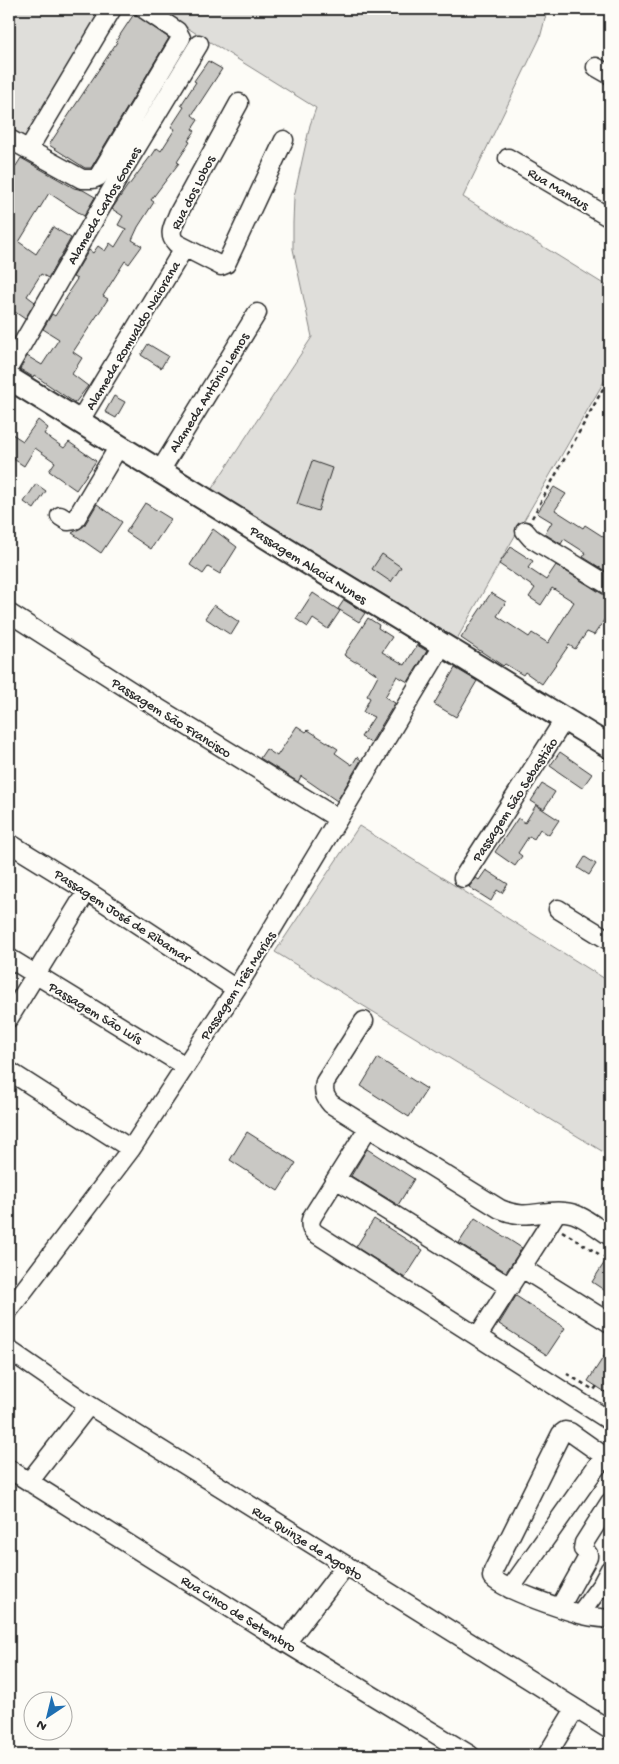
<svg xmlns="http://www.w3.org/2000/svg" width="619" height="1764" viewBox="0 0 619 1764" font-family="'Gochi Hand',sans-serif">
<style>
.green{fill:#dfdeda;stroke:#858482}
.building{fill:#c9c8c4;stroke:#2b2b2b}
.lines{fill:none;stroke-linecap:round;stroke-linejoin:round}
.minor-casing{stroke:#2b2b2b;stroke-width:21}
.major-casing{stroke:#2b2b2b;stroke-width:26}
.path{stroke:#2b2b2b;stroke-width:2.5;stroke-dasharray:4 4;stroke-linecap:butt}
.minor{stroke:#fdfcf7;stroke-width:18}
.major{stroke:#fdfcf7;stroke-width:22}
.labels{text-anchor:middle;stroke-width:4;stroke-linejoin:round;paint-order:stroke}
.street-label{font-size:14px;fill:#2b2b2b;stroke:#fdfcf7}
</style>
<rect width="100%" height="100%" fill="#fdfcf7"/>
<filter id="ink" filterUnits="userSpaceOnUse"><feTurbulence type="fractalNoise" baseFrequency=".02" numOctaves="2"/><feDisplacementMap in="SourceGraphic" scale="10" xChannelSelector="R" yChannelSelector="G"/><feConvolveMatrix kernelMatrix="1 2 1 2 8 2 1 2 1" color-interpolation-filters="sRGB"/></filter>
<g filter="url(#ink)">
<path class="green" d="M9,9H116L27,138L9,127Z
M157,9H531L546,15L540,38L463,197L610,288V371L508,548L457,639L211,490L312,337L293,249V223L294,197L310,125L316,108Z
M359,826L610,982V1156L275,952Z"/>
<path class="building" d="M134,14L169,38L91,168H85L49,145L117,42L116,41Z
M208,61L222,69L192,115L198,120L192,129L195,131L188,141L190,142L177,162L179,163L151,200L154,202L138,227L132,240L142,246L129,264L125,261L103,296L108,299L73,352L82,358L72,374L88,386L75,403L34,375L33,377L20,369L27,356L42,365L59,339L43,329L52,314L55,316L70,292L69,291L77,279L73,277L89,250L93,253L98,246L105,251L110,243L115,247L126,229L118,225L123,216L112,209L128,185H129L150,157H151L157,148L161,151L175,129L171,127L184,107L181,105L196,82L194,81Z
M21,158L74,188L83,190L95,197L84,216L49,193L19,242L36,254L53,227L71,238L48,278L41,274L27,296L35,302L25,319L15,312L9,322V177Z
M148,344L168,356L161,368L141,355Z
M114,396L125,402L116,418L105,412Z
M38,420L48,428L44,434L64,448L69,442L96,461L76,490L49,471L55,462L35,448L24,466L9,456V432L23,441Z
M312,461L332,468L318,511L297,504Z
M36,484L46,491L34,509L24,502Z
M554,487L566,494L555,510L583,528L585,525L610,541V574L583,557L586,553L564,539L561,544L545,534L552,522L537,513Z
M145,503L171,519L151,549L126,532Z
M97,504L122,522L101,553L72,533L84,526Z
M213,529L237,547L220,574L208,567L203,574L190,565Z
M511,547L533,561L528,568L546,580L556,565L604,595L610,597V611L594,635L587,632L575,649L569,645L542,684L525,672L523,675L505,664L503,666L461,638L491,593L506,602L497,616L529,637L532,633L548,643L574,602L552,588L541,605L529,597L535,588L499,564Z
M382,554L401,567L391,582L372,569Z
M313,593L340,611L328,629L313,619L308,627L296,619Z
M344,600L365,613L359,622L338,609Z
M214,605L239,622L231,635L205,618Z
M368,618L379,625L378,628L392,637L382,652L405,665L417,645L427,651L408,682L397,676L385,697L395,703L371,743L361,737L374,717L363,712L370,698L367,696L378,675L357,661L355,662L344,655Z
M455,668L477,681L456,717L434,704Z
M297,726L306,732L308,730L338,749L335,753L352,765L357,757L361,760L337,801L301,776L298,782L260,758L266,749L277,756Z
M560,752L592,774L582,788L550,766Z
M542,784L555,792L544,809L531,801Z
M536,805L559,820L549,835L540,829L534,839L529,836L518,853L522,856L515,866L495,852L518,818L525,823Z
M585,857L596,864L589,875L578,868Z
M486,870L508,884L502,893L497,890L491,901L469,887L476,878L479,880Z
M378,1058L427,1089L409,1117L361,1086Z
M247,1132L296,1163L278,1191L230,1160Z
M367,1149L414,1179L398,1205L351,1176Z
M475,1218L522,1248L506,1272L459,1243Z
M374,1219L423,1250L405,1278L356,1247Z
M610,1254V1294L592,1282Z
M516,1296L565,1328L547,1355L499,1324Z
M610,1347V1395L588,1381Z"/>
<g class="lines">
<defs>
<path id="minor" d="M596,67L610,75
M239,103L178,214C174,225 167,234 176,243L221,266L226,264L284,140
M9,139L82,179H93L98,177L181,38L177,31L144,9
M28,150L112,9
M508,158L610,218
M9,367L124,168L199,44
M79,422L184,248
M160,471L257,313
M60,516L68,521L75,520L119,446
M525,531L531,538L610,586
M9,613L150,703L337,818
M9,843L87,891L236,989
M463,878L564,720
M558,909L610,941
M9,958L185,1066
M9,1018L87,891
M364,1021L325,1082C323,1091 324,1096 331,1104L500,1209C528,1221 540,1209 565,1212C581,1213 597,1228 610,1236
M9,1071L131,1149
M368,1128L312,1217C309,1224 310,1228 315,1233L610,1421
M336,1179L510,1287
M522,1268L610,1323
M9,1310L131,1149L236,989L442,646
M478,1336L557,1212
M9,1350L89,1405L610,1730
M610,1462L604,1456L570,1432L565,1431L561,1434L493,1571L492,1577C501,1589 563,1609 579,1614C589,1617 600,1618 610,1619
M9,1469L286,1643L470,1755
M29,1482L89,1405
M602,1584L610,1569
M510,1589L604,1456
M560,1607L588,1557V1554L583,1549L584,1543L610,1502
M580,1614L602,1584L610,1589
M286,1643L346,1565
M547,1755L575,1709"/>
<path id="major" d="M9,378L313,566L610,747"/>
</defs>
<use href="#minor" class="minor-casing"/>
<use href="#major" class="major-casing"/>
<path class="path" d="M532,518L610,376
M562,1231L610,1261
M567,1374L594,1390L597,1386"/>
<use href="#minor" class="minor"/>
<use href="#major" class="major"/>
</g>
</g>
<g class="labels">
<g class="street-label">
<text transform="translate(559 188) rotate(31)" y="5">Rua Manaus</text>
<text transform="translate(192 192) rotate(-63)" y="5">Rua dos Lobos</text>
<text transform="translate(103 205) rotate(-60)" y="5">Alameda Carlos Gomes</text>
<text transform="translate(132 335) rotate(-59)" y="5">Alameda Romualdo Naiorana</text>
<text transform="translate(208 392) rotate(-58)" y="5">Alameda Antônio Lemos</text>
<text transform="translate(309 564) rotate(32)" y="5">Passagem Alacid Nunes</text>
<text transform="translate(172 717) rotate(32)" y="5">Passagem São Francisco</text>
<text transform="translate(514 799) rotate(-57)" y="5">Passagem São Sebastião</text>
<text transform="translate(123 915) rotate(33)" y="5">Passagem José de Ribamar</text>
<text transform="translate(237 985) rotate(-57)" y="5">Passagem Três Marias</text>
<text transform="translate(96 1012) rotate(31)" y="5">Passagem São Luís</text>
<text transform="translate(308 1542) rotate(32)" y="5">Rua Quinze de Agosto</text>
<text transform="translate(239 1613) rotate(32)" y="5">Rua Cinco de Setembro</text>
</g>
</g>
<rect width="619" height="1764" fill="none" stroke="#fdfcf7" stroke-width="30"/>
<rect x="15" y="15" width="589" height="1734" fill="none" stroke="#2b2b2b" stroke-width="2" filter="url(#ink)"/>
<g transform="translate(48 1716) rotate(215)"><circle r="24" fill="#fdfcf7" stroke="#a9a8a5"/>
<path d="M0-4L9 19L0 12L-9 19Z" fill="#1f6fb2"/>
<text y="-8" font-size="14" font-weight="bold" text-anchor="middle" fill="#2b2b2b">N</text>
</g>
</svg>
